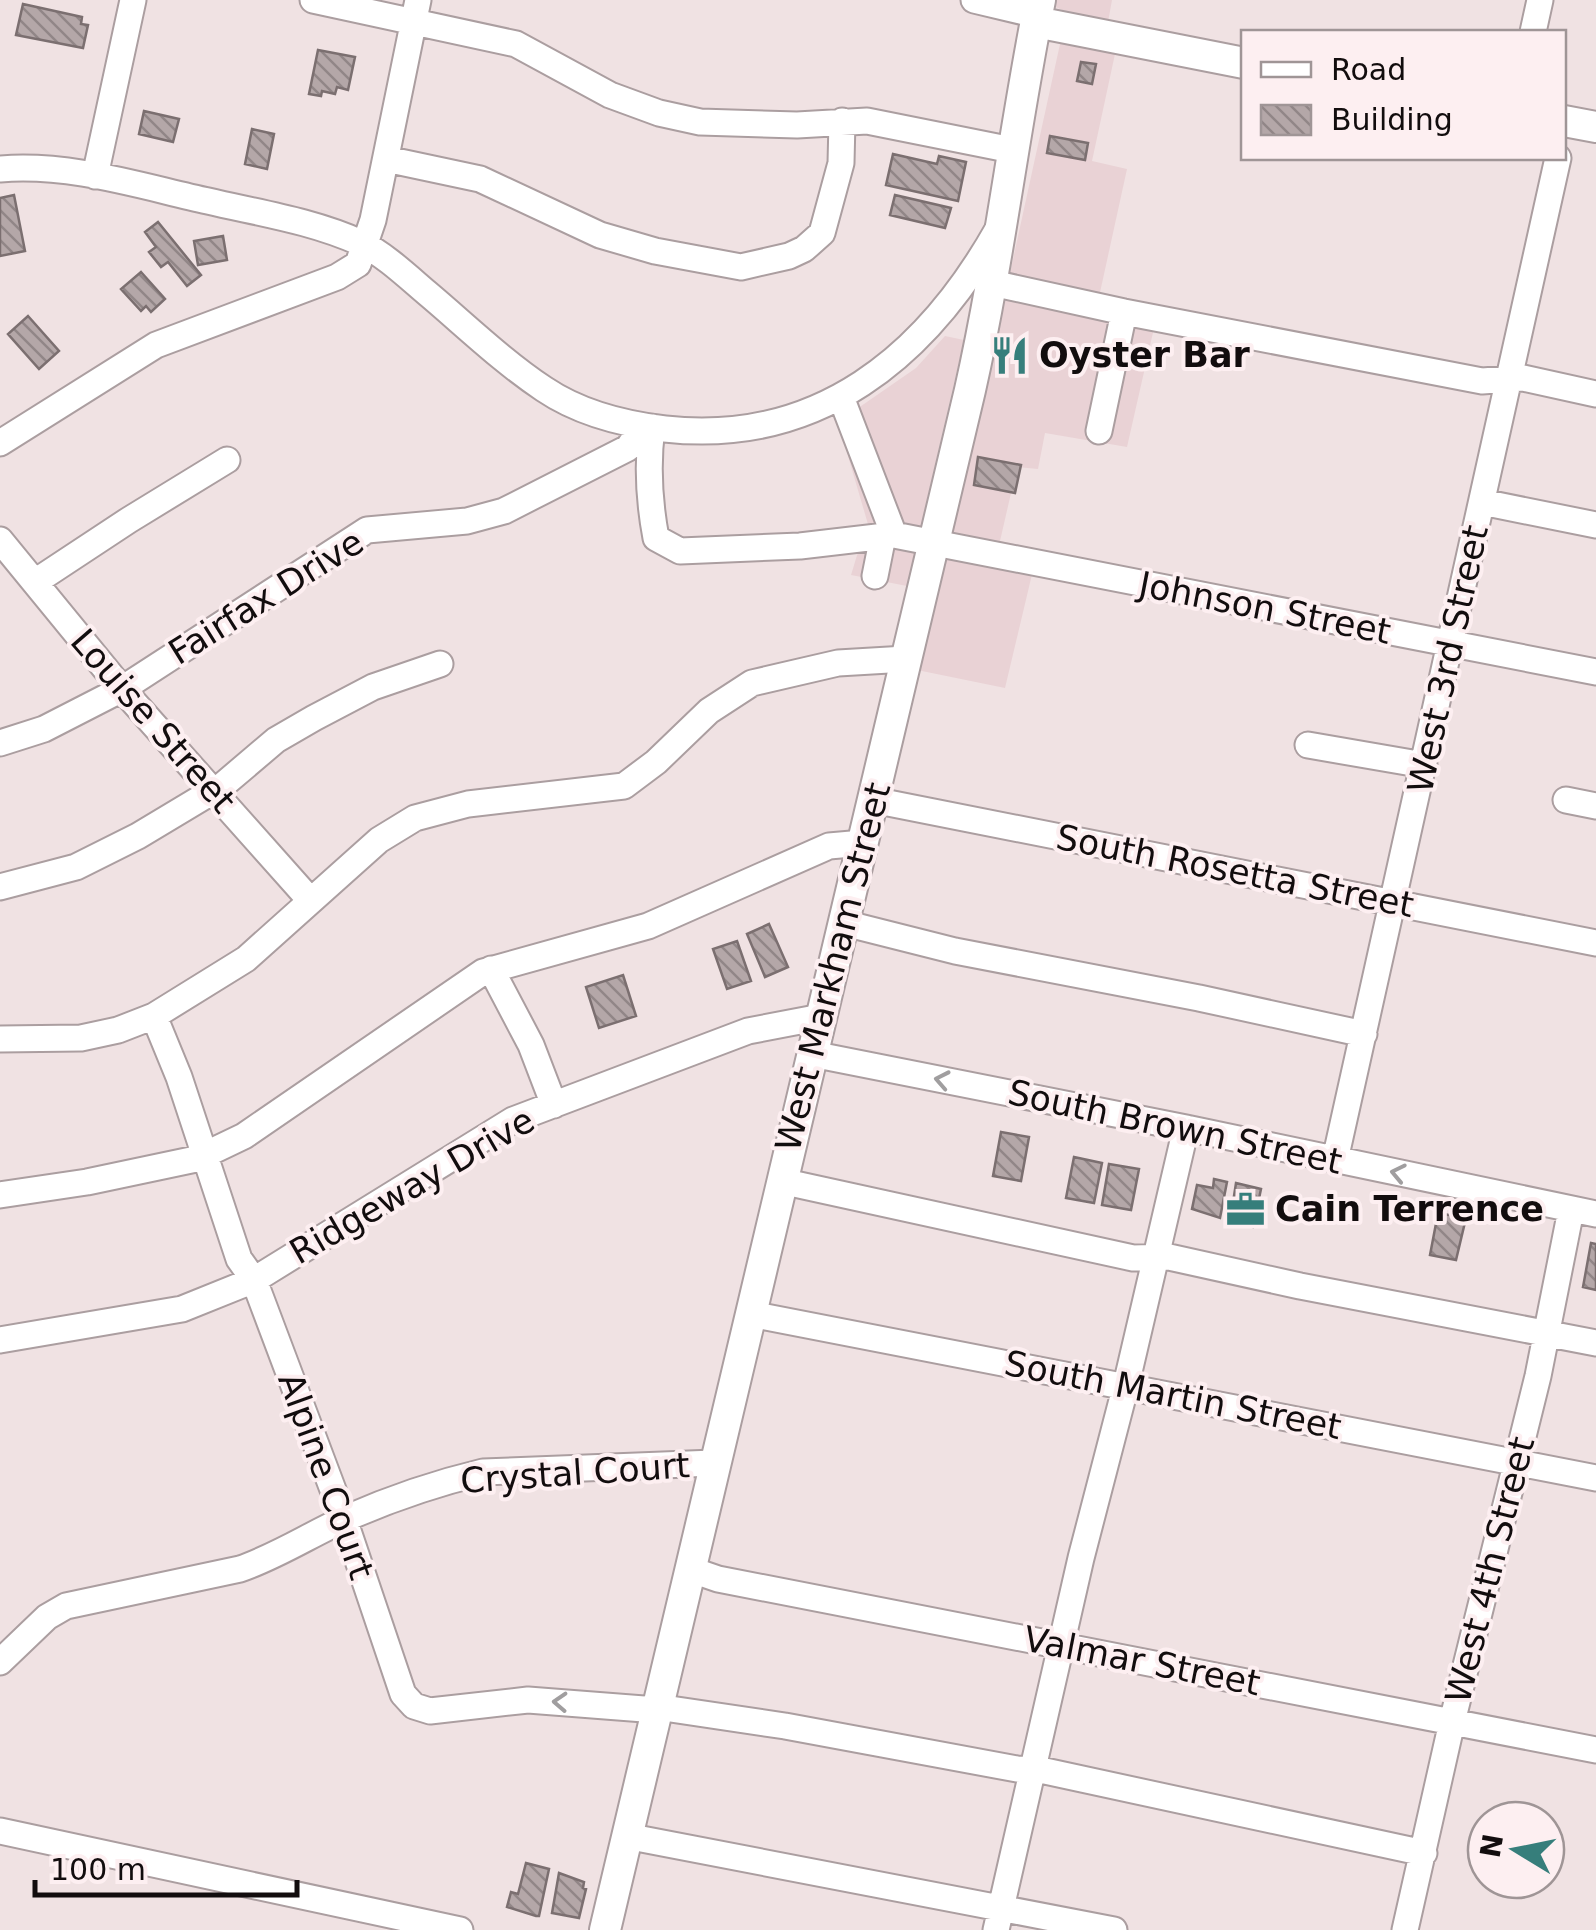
<svg xmlns="http://www.w3.org/2000/svg" width="1596" height="1930" viewBox="0 0 1596 1930" font-family="'DejaVu Sans',sans-serif">
<style>
.built{fill:#e9d2d5}
.building{fill:url(#building-back-hatch);stroke:#7b6f70;stroke-width:2.5}
.lines{fill:none;stroke-linecap:round;stroke-linejoin:round}
.minor-casing{stroke:#ab9ea0;stroke-width:29}
.major-casing{stroke:#ab9ea0;stroke-width:34}
.minor{stroke:#fff;stroke-width:25}
.major{stroke:#fff;stroke-width:30}
.oneway{stroke:#a09e9f}
.labels{text-anchor:middle;stroke-width:8;stroke-linejoin:round;paint-order:stroke}
.poi-label{font-size:35px;font-weight:bold;fill:#120d0e;stroke:#fdeff1;text-anchor:start}
.street-label{font-size:35px;fill:#120d0e;stroke:#fdeff1}
</style>
<defs>
<pattern id="building-back-hatch" width="6" height="6" patternUnits="userSpaceOnUse" patternTransform="scale(2.5)"><rect width="6" height="6" fill="#b4a7a8"/><path d="M-1 5l2 2M0 0l6 6M5-1l2 2" fill="none" stroke="#918687"/></pattern>
</defs>
<rect width="100%" height="100%" fill="#f0e2e3"/>
<path class="built" d="M1054,0H1112L1108,22L1121,26L1092,161L1127,169L1099,297L1159,306L1127,447L1045,433L1038,469L1017,467L1000,541L1038,549L1005,688L917,670L984,392L1067,12L1053,6Z
M945,336L964,340L907,586L851,575L862,539L870,531L838,422L916,368Z"/>
<path class="building" d="M23,4L82,17L81,24L88,25L83,48L16,35Z
M318,50L355,57L348,90L337,87L335,94L322,91L321,96L309,94Z
M1081,62L1096,64L1092,84L1077,81Z
M144,111L179,119L173,142L139,134Z
M252,129L274,134L267,169L245,164Z
M1050,136L1088,143L1085,160L1047,153Z
M893,154L937,164L939,156L966,162L958,201L886,185Z
M14,195L25,251L0,256V198Z
M895,195L951,208L945,228L890,215Z
M158,222L201,275L187,286L168,262L161,267L149,252L156,247L145,232Z
M223,236L227,260L198,265L194,241Z
M141,272L165,299L151,312L146,306L141,311L121,289Z
M28,316L59,351L39,369L8,334Z
M978,457L1021,465L1015,493L974,485Z
M769,924L788,967L765,977L747,934Z
M737,941L751,981L727,989L713,949Z
M623,975L636,1016L599,1028L586,987Z
M1001,1132L1029,1137L1021,1181L993,1176Z
M1074,1157L1102,1163L1094,1203L1066,1198Z
M1109,1164L1139,1169L1131,1210L1102,1205Z
M1214,1179L1227,1182L1220,1218L1192,1209L1197,1185L1213,1188Z
M1236,1183L1261,1189L1253,1227L1230,1222Z
M1438,1213L1466,1218L1456,1260L1430,1255Z
M1591,1243L1596,1244V1290L1583,1287Z
M526,1863L549,1869L539,1916H536L507,1907L511,1892L518,1894Z
M559,1873L584,1882L583,1888L586,1889L579,1918L552,1913Z"/>
<g class="lines">
<defs>
<path id="minor" d="M313,0L516,44L610,95L659,113L700,122L797,125L867,121L1012,150
M974,0L1037,15
M1533,32L1540,0
M386,159L480,179L600,235L655,251L741,267L789,256L804,249L822,233L841,163L842,121
M0,169C70,163 140,186 208,201C259,213 313,221 361,243C385,255 407,276 427,293C465,325 502,361 544,389C578,412 623,424 665,429C818,446 926,357 998,229
M95,176L133,0
M992,283L1124,312L1482,381L1523,378L1596,394
M841,397L894,535L1596,672
M652,427C647,464 649,501 656,538L680,551L800,546L894,535
M1099,431L1124,312
M0,443L156,345L337,277L358,264L373,220L418,0
M1482,502L1596,525
M0,540L122,689L310,900
M875,576L883,536
M35,582L129,520L227,460
M0,743L44,729L122,689L367,530L467,521L504,511L628,448L643,426
M1308,745L1424,765
M873,800L1596,943
M1566,800L1596,806
M0,887L76,867L138,836L223,785L276,740L314,718L373,687L440,664
M844,923L955,951L1199,998L1364,1034
M491,969L531,1045L554,1105
M154,1016L179,1077L239,1259L254,1280L344,1519L403,1694L414,1706L430,1711L528,1700L644,1709L657,1707L785,1726L1017,1769L1045,1771L1424,1853
M0,1039L81,1038L118,1030L154,1016L246,959L379,840L415,818L468,804L624,786L656,762L709,711L752,683L838,663L906,659
M812,1054L1186,1128L1596,1214
M1335,1160L1558,158
M781,1181L1133,1258L1169,1257L1300,1286L1596,1343
M0,1195L87,1182L196,1159L244,1136L483,972L648,926L829,846L863,843
M750,1314L1596,1478
M0,1340L182,1309L254,1280L513,1120L748,1031L821,1017
M689,1569L718,1579L1596,1750
M0,1662L47,1617L66,1606L240,1569C278,1556 311,1534 347,1518C390,1499 437,1483 483,1472L714,1463
M0,1831L460,1930
M626,1836L1114,1930
M996,1930L1081,1558L1126,1385L1186,1128
M1405,1930L1452,1722L1538,1376L1571,1210"/>
<path id="major" d="M1036,22L1244,63
M1564,121L1596,127
M605,1930L970,390C999,261 1014,129 1040,0"/>
</defs>
<use href="#minor" class="minor-casing"/>
<use href="#major" class="major-casing"/>
<use href="#minor" class="minor"/>
<use href="#major" class="major"/>
</g>
<defs><path id="oneway-chevron" d="M-2-3.5L2.5 0L-2 3.5" fill="none" stroke-width="1.6" stroke-linecap="round" stroke-linejoin="round" transform="scale(2.5)"/></defs>
<g class="oneway">
<use href="#oneway-chevron" transform="translate(942 1080) rotate(-169)"/>
<use href="#oneway-chevron" transform="translate(1398 1173) rotate(-168)"/>
<use href="#oneway-chevron" transform="translate(560 1702) rotate(-177)"/>
</g>
<defs>
<symbol id="restaurant-bare" viewBox="-9 -9 18 18"><path d="M-5-6h1v4h1v-4h1v4h1v-4h1v5L-1.5 .5V6h-2V.5L-5-1ZM5-6V6H3V1.5H1.5Q1.5-4 5-6Z" fill="#367e7b" stroke="#fdeff1" stroke-width="2.5" paint-order="stroke"/></symbol>
<symbol id="office-bare" viewBox="-9 -9 18 18"><path d="M-6-3h4V-5.5h4V-3h4V5H-6ZM-1-4.5V-3h2v-1.5ZM-6 0V1H6V0Z" fill="#367e7b" stroke="#fdeff1" stroke-width="2.5" paint-order="stroke"/></symbol>
</defs>
<g fill-rule="evenodd">
<use href="#restaurant-bare" x="982" y="328" width="55" height="55"/>
<use href="#office-bare" x="1218" y="1182" width="55" height="55"/>
</g>
<g class="labels">
<g class="poi-label">
<text x="1039" y="367">Oyster Bar</text>
<text x="1275" y="1221">Cain Terrence</text>
</g>
<g class="street-label">
<text transform="translate(266 597) rotate(-32)" y="12">Fairfax Drive</text>
<text transform="translate(1265 608) rotate(11)" y="12">Johnson Street</text>
<text transform="translate(1448 659) rotate(-78)" y="12">West 3rd Street</text>
<text transform="translate(153 721) rotate(49)" y="12">Louise Street</text>
<text transform="translate(1235 871) rotate(11)" y="12">South Rosetta Street</text>
<text transform="translate(833 967) rotate(-76)" y="12">West Markham Street</text>
<text transform="translate(1175 1127) rotate(12)" y="12">South Brown Street</text>
<text transform="translate(412 1186) rotate(-30)" y="12">Ridgeway Drive</text>
<text transform="translate(1173 1395) rotate(11)" y="12">South Martin Street</text>
<text transform="translate(575 1473) rotate(-4)" y="12">Crystal Court</text>
<text transform="translate(326 1476) rotate(70)" y="12">Alpine Court</text>
<text transform="translate(1490 1570) rotate(-76)" y="12">West 4th Street</text>
<text transform="translate(1142 1661) rotate(11)" y="12">Valmar Street</text>
</g>
</g>
<rect x="1241" y="30" width="325" height="130" fill="#fdeff1" stroke="#9f9596" stroke-width="2.5"/>
<rect x="1261" y="62" width="50" height="15" fill="#ffffff" stroke="#9f9596" stroke-width="2.5"/>
<text x="1331" y="80" font-size="30" fill="#120d0e">Road</text>
<rect x="1261" y="105" width="50" height="30" fill="url(#building-back-hatch)" stroke="#9f9596" stroke-width="2.5"/>
<text x="1331" y="130" font-size="30" fill="#120d0e">Building</text>
<g transform="translate(1516 1850) rotate(280)"><circle r="48" fill="#fdeff1" stroke="#9f9596" stroke-width="2.5"/>
<path d="M0-8L18 38L0 25L-18 38Z" fill="#367e7b"/>
<text y="-15" font-size="28" font-weight="bold" text-anchor="middle" fill="#120d0e">N</text>
</g>
<path d="M35 1880v15h262v-15" fill="none" stroke="#120d0e" stroke-width="5"/>
<text x="50" y="1880" font-size="30" fill="#120d0e" stroke="#fdeff1" stroke-width="8" paint-order="stroke">100 m</text>
</svg>
